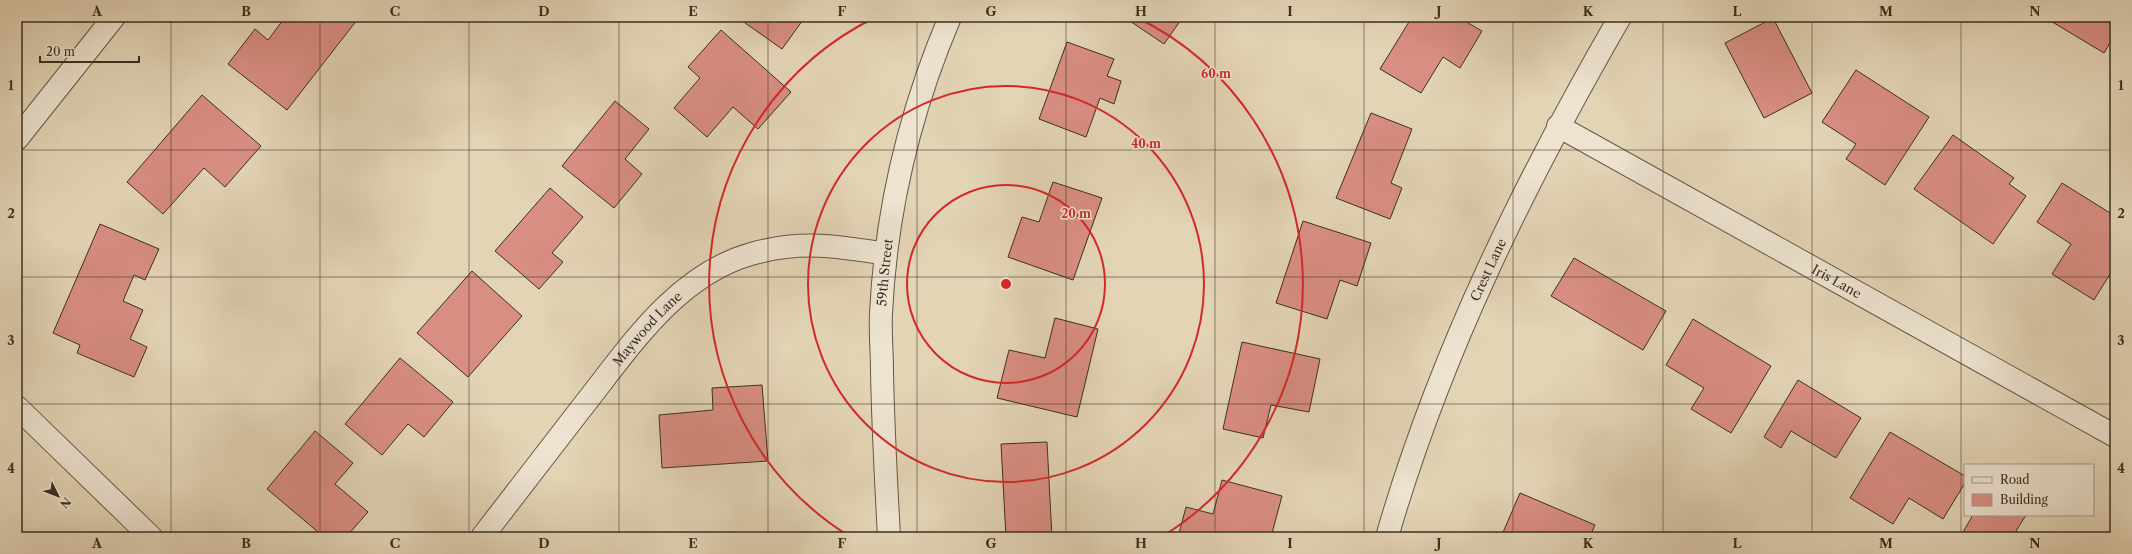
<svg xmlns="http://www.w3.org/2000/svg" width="2132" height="554" viewBox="0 0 2132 554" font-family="'Libre Caslon Text',serif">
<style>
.building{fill:#d98e83;stroke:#3a2f23}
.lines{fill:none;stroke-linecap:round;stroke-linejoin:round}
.minor-casing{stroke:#645848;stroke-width:24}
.minor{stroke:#ede3d0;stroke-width:22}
.grid{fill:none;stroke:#3a2f23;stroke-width:1;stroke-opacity:0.55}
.ring{fill:none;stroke:#d62828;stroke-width:2}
.labels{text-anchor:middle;stroke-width:3;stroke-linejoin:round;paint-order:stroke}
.street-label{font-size:13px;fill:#3a2f23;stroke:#ede3d0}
.centre{fill:#d62828;stroke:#ede3d0;stroke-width:2}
.ring-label{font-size:12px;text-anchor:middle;font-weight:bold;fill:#d62828;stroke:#ede3d0;stroke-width:3;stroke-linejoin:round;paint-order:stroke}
.neatline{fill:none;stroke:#3a2f23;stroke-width:1.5}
.grid-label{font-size:13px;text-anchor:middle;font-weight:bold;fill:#3a2f23}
</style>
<rect width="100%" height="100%" fill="#e3d4b6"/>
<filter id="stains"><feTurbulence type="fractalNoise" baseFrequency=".005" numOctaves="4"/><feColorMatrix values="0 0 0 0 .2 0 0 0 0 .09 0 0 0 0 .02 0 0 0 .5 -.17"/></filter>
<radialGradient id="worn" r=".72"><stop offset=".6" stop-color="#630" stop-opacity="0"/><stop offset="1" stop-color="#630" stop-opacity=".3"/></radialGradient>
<path class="building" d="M280,17H354L357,20L287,110L228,64L255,29L268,40L283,20Z
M744,17H805L782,49L741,20Z
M1124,17H1183L1164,44Z
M1412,17H1458L1482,31L1460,68L1443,57L1421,93L1380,69Z
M2044,17H2115V34L2104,53Z
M1773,18L1812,93L1764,118L1725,43Z
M721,30L791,92L758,129L733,107L707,137L674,108L700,78L688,67Z
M1067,42L1114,59L1107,76L1121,81L1114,104L1100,98L1086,137L1039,119Z
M1856,70L1929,117L1885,185L1846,159L1856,144L1822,122Z
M202,95L261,146L225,187L204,168L163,214L127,182Z
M615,101L649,129L625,159L642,174L614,208L562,166Z
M1371,113L1412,129L1391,183L1402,188L1390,219L1336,198Z
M1953,135L2014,178L2009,184L2026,196L1993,244L1914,189Z
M1053,182L1102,198L1073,280L1008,257L1022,217L1039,222Z
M2062,183L2115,216V266L2094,300L2052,274L2071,244L2037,222Z
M550,188L583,217L552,253L563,262L539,289L495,251Z
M1303,221L1371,243L1357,286L1340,280L1327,319L1276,303Z
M100,224L159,249L145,280L134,275L123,301L143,310L130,339L147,347L134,377L77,353L80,345L53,333Z
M1574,258L1666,311L1643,350L1551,296Z
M472,271L522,316L468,377L417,333Z
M1055,318L1098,329L1077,417L997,398L1009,350L1045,358Z
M1693,319L1771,366L1731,433L1691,409L1704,388L1666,365Z
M1242,342L1320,359L1309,412L1271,405L1263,438L1223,429Z
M400,358L453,402L424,437L408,424L382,455L345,424Z
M1798,380L1861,418L1836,458L1791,431L1781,448L1764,437Z
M762,385L768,461L662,468L659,415L713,410L712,388Z
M315,431L353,463L335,484L368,512L346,537H324L267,489Z
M1890,432L1965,476V483L1943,519L1909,498L1893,524L1850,498Z
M1047,442L1052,537H1006L1001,444Z
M1222,480L1282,496L1271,537H1178L1186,507L1213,514Z
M1520,493L1595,525L1590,537H1501Z
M1973,515H2026L2016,531L2026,537H1960Z"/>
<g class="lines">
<defs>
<g id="minor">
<path id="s1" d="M1558,126L2115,436"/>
<path d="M17,139L114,17"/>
<path d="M17,407L151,537"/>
<path id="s2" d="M482,537C514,495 547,453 580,410C627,351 674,276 751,254C800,240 838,246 886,254"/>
<path id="s3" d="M889,537C886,482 883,426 882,371C882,352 880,332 881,313C886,211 910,111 950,17"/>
<path id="s4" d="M1387,537C1440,353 1525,182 1620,17"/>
</g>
</defs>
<use href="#minor" class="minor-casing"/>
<use href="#minor" class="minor"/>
</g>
<path class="grid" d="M171,17V537M320,17V537M469,17V537M619,17V537M768,17V537M917,17V537M1066,17V537M1215,17V537M1364,17V537M1513,17V537M1663,17V537M1812,17V537M1961,17V537M17,150H2115M17,277H2115M17,404H2115"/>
<g class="ring">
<circle cx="1006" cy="284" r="99"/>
<circle cx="1006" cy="284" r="198"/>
<path d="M849 536A297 297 0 0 1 876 17M1136 17A297 297 0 0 1 1163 536"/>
</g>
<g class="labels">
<g class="street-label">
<text dy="5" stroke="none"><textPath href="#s4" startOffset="286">Crest Lane</textPath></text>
<text dy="5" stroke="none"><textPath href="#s3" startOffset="265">59th Street</textPath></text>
<text dy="5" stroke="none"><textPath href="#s1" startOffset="319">Iris Lane</textPath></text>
<text dy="5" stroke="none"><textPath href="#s2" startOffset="266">Maywood Lane</textPath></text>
</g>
</g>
<circle cx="1006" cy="284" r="6" class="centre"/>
<g class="ring-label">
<text x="1216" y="78">60 m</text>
<text x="1146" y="148">40 m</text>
<text x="1076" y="218">20 m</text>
</g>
<rect width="2132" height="554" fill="none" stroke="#e3d4b6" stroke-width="44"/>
<rect x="1964" y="464" width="130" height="52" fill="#ede3d0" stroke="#a59b8b"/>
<rect x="1972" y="477" width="20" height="6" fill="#ede3d0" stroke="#a59b8b"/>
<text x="2000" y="484" font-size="12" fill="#3a2f23">Road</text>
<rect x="1972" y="494" width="20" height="12" fill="#d98e83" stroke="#a59b8b"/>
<text x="2000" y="504" font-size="12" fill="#3a2f23">Building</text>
<g transform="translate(58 496) rotate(133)" stroke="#ede3d0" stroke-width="3" paint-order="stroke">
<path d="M0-3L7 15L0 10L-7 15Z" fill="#3a2f23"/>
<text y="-6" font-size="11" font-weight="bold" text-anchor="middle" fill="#3a2f23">N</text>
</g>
<path d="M40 56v6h99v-6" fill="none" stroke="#3a2f23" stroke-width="2"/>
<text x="46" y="56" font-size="12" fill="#3a2f23" stroke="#ede3d0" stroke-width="3" paint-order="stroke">20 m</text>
<rect x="22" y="22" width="2088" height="510" class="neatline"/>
<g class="grid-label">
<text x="97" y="16">A</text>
<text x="246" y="16">B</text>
<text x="395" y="16">C</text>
<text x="544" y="16">D</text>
<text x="693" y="16">E</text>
<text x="842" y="16">F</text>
<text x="991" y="16">G</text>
<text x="1141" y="16">H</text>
<text x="1290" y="16">I</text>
<text x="1439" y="16">J</text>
<text x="1588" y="16">K</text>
<text x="1737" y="16">L</text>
<text x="1886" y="16">M</text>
<text x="2035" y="16">N</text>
<text x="11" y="90">1</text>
<text x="2121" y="90">1</text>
<text x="11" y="218">2</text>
<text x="2121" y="218">2</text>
<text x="11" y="345">3</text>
<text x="2121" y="345">3</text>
<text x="11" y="473">4</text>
<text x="2121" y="473">4</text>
<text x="97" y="548">A</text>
<text x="246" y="548">B</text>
<text x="395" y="548">C</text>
<text x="544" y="548">D</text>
<text x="693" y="548">E</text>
<text x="842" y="548">F</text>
<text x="991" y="548">G</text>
<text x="1141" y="548">H</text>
<text x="1290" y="548">I</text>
<text x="1439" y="548">J</text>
<text x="1588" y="548">K</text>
<text x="1737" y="548">L</text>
<text x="1886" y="548">M</text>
<text x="2035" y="548">N</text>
</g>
<rect width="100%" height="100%" filter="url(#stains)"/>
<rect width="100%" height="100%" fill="url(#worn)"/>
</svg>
